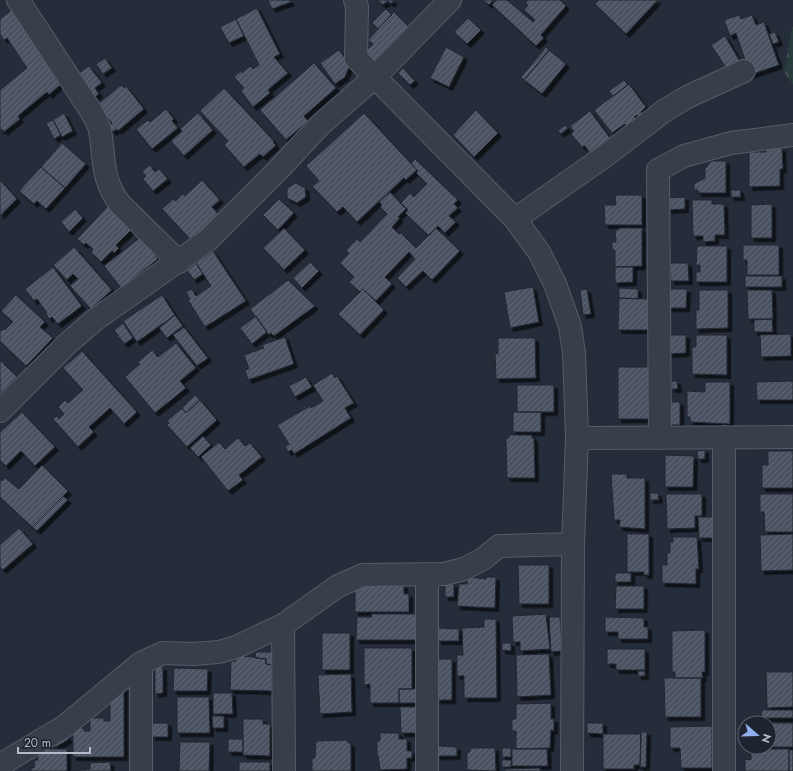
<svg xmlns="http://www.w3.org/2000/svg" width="793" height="771" viewBox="0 0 793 771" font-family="Jost,sans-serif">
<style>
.forest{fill:url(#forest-firs)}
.building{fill:url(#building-hatch);stroke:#202631;filter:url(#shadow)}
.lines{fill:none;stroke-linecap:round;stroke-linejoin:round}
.minor-casing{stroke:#565d68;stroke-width:24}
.minor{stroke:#383f4a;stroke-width:22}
</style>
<defs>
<pattern id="forest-firs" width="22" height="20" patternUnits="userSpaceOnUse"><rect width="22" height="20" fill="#2a3b3d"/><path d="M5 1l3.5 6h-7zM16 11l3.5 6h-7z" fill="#465558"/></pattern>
<pattern id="building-hatch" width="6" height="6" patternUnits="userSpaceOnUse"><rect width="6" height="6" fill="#4b5362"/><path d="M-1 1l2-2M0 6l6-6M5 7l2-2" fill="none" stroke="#636a77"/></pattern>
<filter id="shadow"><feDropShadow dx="3.5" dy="3.5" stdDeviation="0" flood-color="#0009"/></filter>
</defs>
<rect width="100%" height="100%" fill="#252d3a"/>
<path class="forest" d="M792,27H793V85L784,71Z"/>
<path class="building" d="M268,0H290L291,2L272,9Z
M377,0H394L391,4L388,1L383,5Z
M483,0H493L489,5Z
M497,0H507L533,22L535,20L524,10L528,5L525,3L528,0H560L566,6L541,35L544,38L536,46L492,5Z
M599,0H658L626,34L595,4Z
M257,8L280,54L274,57L288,73L268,90L270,93L253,107L241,91L244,88L234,77L241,71L242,73L250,66L253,69L259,65L236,19Z
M13,9L62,83L49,95L47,92L18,116L20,119L4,132L2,129L0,131V90L27,68L7,38L4,40L0,34V19Z
M386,9L392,15L378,29L372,23Z
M394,12L410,28L378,65L365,52L373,44L368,40Z
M739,15L741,19L752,15L756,25L764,22L779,65L750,75L736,33L730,36L724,20Z
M468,18L481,30L467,44L454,32Z
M236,19L244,36L229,43L220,27Z
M775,32L779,42L773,44L769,34Z
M725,36L741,63L727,69L711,45Z
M446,47L464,57L449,87L430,78Z
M546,47L549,50L524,80L521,77Z
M339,50L350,65L345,77L335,84L320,63Z
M549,50L566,64L542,94L524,80Z
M105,58L112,68L103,74L96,64Z
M314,63L336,88L304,116L308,121L286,140L260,110Z
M89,66L102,83L95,88L99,94L92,99L75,76Z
M403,68L415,81L410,85L398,73Z
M624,80L628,85L613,96L609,91Z
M629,84L646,107L641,112L643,115L639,118L637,115L634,117L636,119L626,126L625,124L612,133L594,110Z
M121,85L124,88L126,86L144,109L118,131L117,129L113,132L108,126L112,123L97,105Z
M224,88L274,141L273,142L276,145L263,157L260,154L244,167L224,145L228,141L200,111Z
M166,109L174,119L172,121L178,128L152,149L136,129L148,120L150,122Z
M476,110L498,133L474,157L453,135Z
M590,111L610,138L590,153L585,146L582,147L571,134L574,131L570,126Z
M64,113L73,131L62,137L53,120Z
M198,113L213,130L184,156L171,141L182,131L180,129Z
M364,113L417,170L406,180L404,178L357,222L343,207L337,212L312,186L319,181L306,166Z
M53,120L61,135L54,139L46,123Z
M565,125L568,128L561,134L558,131Z
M62,143L86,164L65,188L41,167Z
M766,148H782L783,169H780V186L749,187V152H766Z
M415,159L458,200L454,204L458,208L449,216L456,222L445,233L438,226L429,236L405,213L408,210L401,203L410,193L414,197L427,184L416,173L418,171L411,164Z
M711,161H726V193H698V190H694V184L705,178V169Z
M150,165L155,172L159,169L168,179L153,191L143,179L146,176L142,171Z
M41,167L65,188L46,209L37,201L34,204L19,191Z
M0,180L17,199L0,216Z
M202,180L220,200L212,207L220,216L191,240L162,209L173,199L176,201L183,194L185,196Z
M296,183L305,188L306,197L297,203L287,198V188Z
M731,190H740L741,197H731Z
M390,192L406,209L398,217L400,218L392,227L399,234L401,233L416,248L436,228L460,251L432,280L423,271L406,287L397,278L415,259L409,252L385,277L392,284L376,301L363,289L360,292L349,282L354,277L340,263L349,253L346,250L357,239L360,242L387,214L380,207L382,205L379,202Z
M615,195H642V225H605L604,205H616Z
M685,197V209L668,210V198Z
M279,199L294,213L278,230L263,215Z
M692,200H712V204H724L725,235H715V241L703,242V236H693Z
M772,204V238H751V205Z
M109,205L133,228L116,245L119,248L114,253L112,251L101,262L91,252L93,249L86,243L84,245L77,239Z
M75,209L83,218L69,232L61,222Z
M284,228L305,250L284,270L263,248Z
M619,228H642V266L615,267V250H612V242H616L615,230H618Z
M141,237L158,259L121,288L104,266Z
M743,245H779V275H747V260H743Z
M697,246H727V282H696V272H700V265H696Z
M74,247L112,290L91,309L70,286L78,279L73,274L67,280L53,265Z
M213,251L246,301L205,327L188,300L190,299L186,292L192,289L196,296L211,286L196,263Z
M310,262L319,271L302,288L293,278Z
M196,263L203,274L194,280L187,270Z
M670,263H688L689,281H671Z
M53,267L82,306L58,324L52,317L49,319L46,314L47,313L37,299L34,301L25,289Z
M615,267H633V282L615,283Z
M745,276H782V287H745Z
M288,280L315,306L274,336L271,333L269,335L250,309Z
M533,287L539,322L510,328L504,292Z
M619,288L638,289V299L619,298Z
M363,289L384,310L360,335L338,314Z
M587,289L591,314L583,315L580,290Z
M670,289H687L686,308H669Z
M699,290H728V328L696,329V310H699Z
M747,290H772L773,319H748Z
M16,295L45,322L40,327L53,338L26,366L0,341V331L4,329L5,330L13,322L1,311Z
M162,295L175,315L137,342L123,321Z
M619,298L649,299L648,330H618Z
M175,315L183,326L167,338L159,328Z
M256,316L267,332L252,344L240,328Z
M772,319L773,332H754V320Z
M123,323L133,338L124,344L114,330Z
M184,327L208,358L197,366L173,335Z
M791,334V356L761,357L760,335Z
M669,335H686V353L669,354Z
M696,335H727V375L692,374V347H696Z
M285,337L294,364L248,380L245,370L249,369L244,355L264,348L262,345Z
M498,338H535L536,378L496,379L495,354H498Z
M176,343L196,368L180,381L186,388L155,413L125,377L140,364L138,362L152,350L158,357Z
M82,351L137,412L124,424L110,408L89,427L94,432L78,447L53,419L57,416L59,419L64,414L58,407L65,400L68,403L83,390L63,368Z
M0,360L17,377L0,394Z
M618,367H649L650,419H618Z
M332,373L335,378L337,376L354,403L345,408L351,418L294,454L292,450L288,452L285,446L289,444L277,425L310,406L311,408L323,401L313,385Z
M306,377L312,387L295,397L289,386Z
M672,381H677L678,389H671Z
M793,381V400H757L756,382Z
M705,382H730V424L690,422V417H687V391L705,392Z
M517,385H554V412H517Z
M195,395L200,400L186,413L182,408Z
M200,400L217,420L187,447L167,425L169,423L167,421L182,408L186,413Z
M669,402H680V425H672L669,422Z
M22,412L55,447L35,466L21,451L6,466L0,460V432Z
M513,412H541V432H513Z
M509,435H532V438H534L535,478H507L506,438H509Z
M203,436L211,445L198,457L190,448Z
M238,438L245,446L250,443L262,457L239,475L243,480L228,491L201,457L219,442L225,449Z
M705,450V459H698L697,451Z
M768,451H793V488H762V465H768Z
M665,455L694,456L693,487H665Z
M42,465L68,491L32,527L0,497V479L2,481L5,478L19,489Z
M611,474H627V478H645V529L619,527L620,520H614Z
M650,493H658L659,500H650Z
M666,494H702V516H695V528L667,529Z
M760,494H793V532H765L764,512H760Z
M63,496L68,500L37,531L32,527Z
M698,517H714V538H699Z
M19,528L33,544L3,570L0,567V545Z
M627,534H649V575H644V572H627Z
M793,534V570L761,571L760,535Z
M673,537H697L699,569H696V584L662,583V565H667V553H670V542H673Z
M518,565H549V604H519Z
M615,573H631V582H615Z
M468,577L486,579V577H496L495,608L457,606L459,584H467Z
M445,584H454V597H445Z
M355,585H404V594H409V612H355Z
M616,586H644V609H615Z
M371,614H418L417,640H356L357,617H372Z
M546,614L550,649L520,651V642H513L512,616Z
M549,617H560L562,651L551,652Z
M605,617L644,618V627H648V639H618V632H605Z
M484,619H496L497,698H464V676H457V655H463L462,628L484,627Z
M438,628L459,629V641H438Z
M705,630V672H702L703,678H675V672H672V631Z
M322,633H350V670H322Z
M502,643H511V651L502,650Z
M364,648H412V689H399V703H370V684L364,685Z
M607,649H645V670H616V664H607Z
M255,652H275V665L266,664V659L256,658Z
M549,654L551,695L517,697L516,655Z
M236,655L266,659V664L272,665V691L230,690L231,661H236Z
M437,659H452V700H437Z
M155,667H163V693L155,694Z
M174,668L208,669L207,691H173Z
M638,671H645V676H638Z
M766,672H793V707L767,708Z
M351,674L352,712L320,714L318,675Z
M664,678H701V717H665Z
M124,686V757H73V728H84V731H90V718H104V721H110V697Z
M399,689H417L416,703H399Z
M213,693H232L233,714H213Z
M177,697H209L210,733H177Z
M551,703V719H554V731L551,730L550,748L516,749V731H512V719H516V704Z
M400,707H418V733H401Z
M762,710H793V718H761Z
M212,716H224V728H213Z
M243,719H263V724H270V756L243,755Z
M152,723H168V737H152Z
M587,723H603V734L587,733Z
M769,723H793V747H769Z
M712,726V768H681L680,748H670V727Z
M641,732H647L646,767H640Z
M380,733H399V739H407V751H412V758H407V769L380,770L378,755H377V741H380Z
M65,734L69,739L56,747L52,742Z
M603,734H641L640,765H634V769H603Z
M228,739H243V752H228Z
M348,740V743H351V771H312V758H315L316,741Z
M180,742H210L209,771H179Z
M437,746L457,747V756H437Z
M470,748H495L496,771L467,770V752H470Z
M502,748H511V757H502Z
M37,749H67V771H31V768H34L35,760H38Z
M512,749H547L548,766H512Z
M756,749H789V771H745V759L751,760V751H756Z
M789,750H793V771H789Z
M502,760H511V767H502Z
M110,762L111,771H72L90,769V763Z
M239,762H270V771H239Z
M540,768V771H505V769Z"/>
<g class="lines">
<defs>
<path id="minor" d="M18,0L91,111C94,117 99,124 100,131C105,159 101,179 120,204L179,262
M355,0L357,7L356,58L515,219L539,252L555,284L570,326L574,353L577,438L573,544L572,771
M515,219L605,156L664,111L687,97L744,71
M0,411L67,344L96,319L208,240L278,170L320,125L376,76L450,0
M577,438L793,437
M660,438L658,170L684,156L731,143L793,135
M283,625L284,771
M141,663V771
M0,767L8,760L65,726L141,663L163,653L193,654L219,652L236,647L283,625L338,586L363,575L444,574L464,569L483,559L499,546L573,544
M427,771V575
M724,771V437"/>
</defs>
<use href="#minor" class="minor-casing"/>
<use href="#minor" class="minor"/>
</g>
<g transform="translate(757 735) rotate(110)"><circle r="19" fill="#1e242f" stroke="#5a606b"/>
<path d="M0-3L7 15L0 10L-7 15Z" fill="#90afee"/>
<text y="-6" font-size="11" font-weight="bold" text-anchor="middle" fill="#b4bac6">N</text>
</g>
<path d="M18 747v6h72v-6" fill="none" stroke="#b4bac6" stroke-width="2"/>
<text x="24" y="747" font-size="12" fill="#b4bac6" stroke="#1e242f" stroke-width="3" paint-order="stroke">20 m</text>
</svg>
